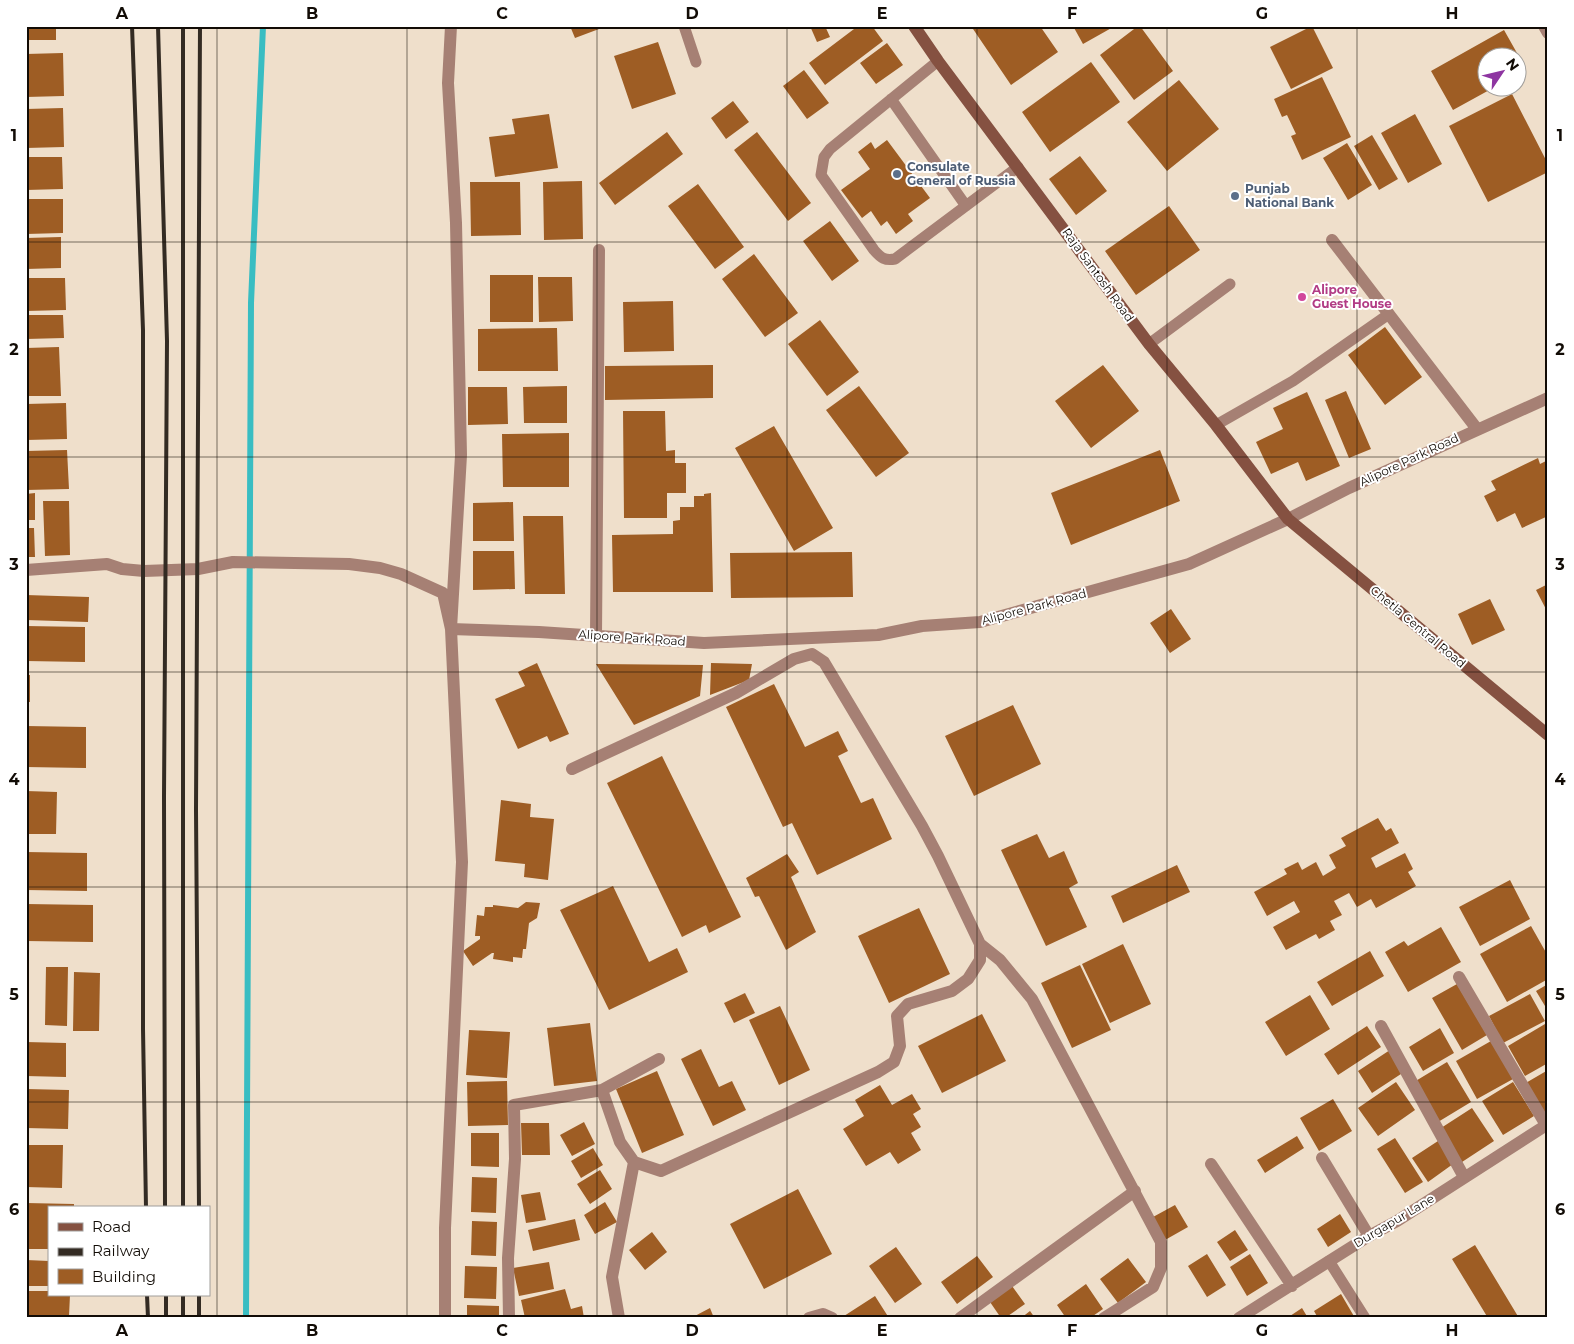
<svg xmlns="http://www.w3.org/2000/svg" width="1574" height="1344" viewBox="0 0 1574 1344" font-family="Montserrat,sans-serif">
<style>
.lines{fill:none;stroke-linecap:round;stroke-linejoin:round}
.stream{stroke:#39bdc2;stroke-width:6}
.building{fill:#9e5d24}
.service{stroke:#a68074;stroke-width:11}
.minor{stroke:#a68074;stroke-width:12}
.secondary{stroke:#855141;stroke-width:12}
.rail{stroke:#332b23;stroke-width:4}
.grid{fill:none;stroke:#120c06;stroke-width:1;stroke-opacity:0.55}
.service-dot{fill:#5c6f8a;stroke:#fff;stroke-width:2}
.hotel-dot{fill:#d1479c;stroke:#fff;stroke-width:2}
.labels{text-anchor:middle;stroke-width:4;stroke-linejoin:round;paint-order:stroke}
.service-label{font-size:12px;font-weight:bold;fill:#4e5e75;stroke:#fff;text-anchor:start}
.street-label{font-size:12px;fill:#120c06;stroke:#fff}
.hotel-label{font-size:12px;font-weight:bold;fill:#b23c85;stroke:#fff;text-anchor:start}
.neatline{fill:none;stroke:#120c06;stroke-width:2}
.grid-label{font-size:16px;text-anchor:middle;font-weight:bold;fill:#120c06}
</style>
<rect width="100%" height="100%" fill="#efdfcb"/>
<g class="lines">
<path class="stream" d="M246,1318L251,303L263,26"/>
</g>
<path class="building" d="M26,26H56V40H26Z
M570,26H607L575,38Z
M810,26H825L830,37L817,42Z
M858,26H872L883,41L825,85L809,63Z
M971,26H1040L1058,52L1011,85Z
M1073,26H1115L1083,44Z
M1138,26H1140L1173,71L1134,100L1100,55Z
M1312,26L1333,68L1291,89L1270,47Z
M1504,30L1526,69L1516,74V58H1486V88H1493L1453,110L1431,71Z
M658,42L676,94L632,109L614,56Z
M887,43L903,65L876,84L860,63Z
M63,53L64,96L26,97V54Z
M1091,62L1120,102L1050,152L1022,112Z
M804,70L829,103L807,119L783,86Z
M1322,77L1351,137L1302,160L1291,136L1296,134L1287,115L1282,117L1274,99Z
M1179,80L1219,129L1167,171L1127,122Z
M1512,94L1548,164V172L1488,202L1449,126Z
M733,101L749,122L726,139L711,118Z
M63,108L64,147L26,148V109Z
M549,114L558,168L495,177L489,137L515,134L512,119Z
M1415,114L1442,164L1408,183L1381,133Z
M667,132L683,154L615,205L599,183Z
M757,132L811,203L788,221L734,150Z
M1372,135L1398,179L1379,190L1354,146Z
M887,140L930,198L908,214L913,221L896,234L887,221L881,226L871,211L862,218L841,190L870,169L858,152L871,142L875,149Z
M1347,143L1372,185L1348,200L1323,158Z
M1080,156L1107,191L1076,215L1049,179Z
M26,157H62L63,189L26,190Z
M582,181L583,239L544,240L543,182Z
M470,182H520L521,235L471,236Z
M698,184L744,247L715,269L668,206Z
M26,199H63V233L26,234Z
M1169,206L1200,250L1136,295L1105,251Z
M830,221L859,261L832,281L803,241Z
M61,237V268L26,269V238Z
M754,254L798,313L765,337L722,279Z
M490,275H533V322H490Z
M538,277H572L573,321L539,322Z
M26,278H65L66,310L26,311Z
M673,301L674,351L624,352L623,302Z
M26,315H63L64,338L26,339Z
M820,320L859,372L827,396L788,344Z
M1385,327L1422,377L1385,405L1348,355Z
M557,328L558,371H478V329Z
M59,347L61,396H26V348Z
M713,365V398L605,400V366Z
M1103,365L1139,411L1091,448L1055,401Z
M567,386V423H524L523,387Z
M859,386L909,453L876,477L826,410Z
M468,387H507L508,424L468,425Z
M1346,391L1371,449L1349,458L1325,400Z
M1307,392L1340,466L1306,481L1298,462L1271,474L1256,442L1283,429L1273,408Z
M66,403L67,439L26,440V404Z
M623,411H665L666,451L675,450V463H686V493H667V518H624Z
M774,426L833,528L794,551L735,448Z
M569,433V487H503L502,434Z
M67,450L69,489L26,490V451Z
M1160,450L1180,501L1071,545L1051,493Z
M1538,458L1540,464L1548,460V516L1522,528L1515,513L1497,522L1484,496L1496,490L1491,481Z
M35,493V520H26V494Z
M711,493L713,592H613L612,535L673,534V521L680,520V507H694V496H704V494Z
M43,501H69L70,555L45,556Z
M513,502L514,541H473V503Z
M523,516H563L565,594H525Z
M26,528H34L35,557H26Z
M473,551H514L515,589L473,590Z
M852,552L853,597L731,598L730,553Z
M1548,584V613L1536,590Z
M26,595L89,597L88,622L26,620Z
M1490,599L1505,630L1472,645L1458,614Z
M1171,609L1191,639L1170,653L1150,623Z
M26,626L85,627V662L26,661Z
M537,663L569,734L550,742L547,736L518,749L495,699L525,686L518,672Z
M711,663L752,664L749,680L710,695Z
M596,664L703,665L700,696L634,725Z
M26,675H30V702H26Z
M774,684L805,747L838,731L848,751L838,756L861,803L873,798L892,839L817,875L792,823L783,827L726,707Z
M1013,705L1041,764L974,796L945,736Z
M26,726L86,727V768L26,767Z
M662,756L741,917L709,933L706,925L682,937L607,783Z
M26,791L57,792L56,834H26Z
M501,800L531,804L530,817L554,819L548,880L524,877L525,864L495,861Z
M1378,818L1386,831L1391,828L1399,843L1371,858L1376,868L1405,853L1413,869L1408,872L1416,886L1376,908L1371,899L1357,907L1349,893L1334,901L1342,915L1330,921L1335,930L1319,939L1316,934L1286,950L1273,927L1300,912L1294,901L1267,916L1254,892L1287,874L1284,869L1298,862L1302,870L1316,862L1323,876L1336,868L1329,855L1346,846L1341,838Z
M1037,834L1049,858L1064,851L1078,883L1069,888L1087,927L1046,946L1001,850Z
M26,852L87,853V891L26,890Z
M787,854L799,872L791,877L816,932L786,950L759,896L755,897L746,878Z
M1177,865L1190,892L1123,923L1111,896Z
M1510,880L1530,919L1480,946L1459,907Z
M613,886L649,962L677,948L688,972L609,1010L560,910Z
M526,902L540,903L537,918L529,923L526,949H523L522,958L513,957V962L493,959L494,953H492L473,966L463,951L480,939V936H475L477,915L484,916L485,907H493V905L518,908Z
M26,904L93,905V942L26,941Z
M919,908L950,974L889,1003L858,936Z
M1531,926L1548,956V979L1507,1002L1480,954Z
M1441,927L1461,962L1408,992L1385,952L1404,941L1408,946Z
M1123,944L1151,1004L1110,1023L1082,964Z
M1370,951L1384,976L1332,1006L1317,982Z
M1080,965L1111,1030L1072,1048L1041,983Z
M46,967H68L67,1026L45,1025Z
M74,972L100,973L99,1031H73Z
M1457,984L1487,1035L1462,1050L1432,998Z
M1548,984V1011L1536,991Z
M745,993L755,1013L734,1023L724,1003Z
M1530,994L1545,1021L1503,1043L1489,1016Z
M1310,995L1330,1029L1286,1056L1265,1022Z
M780,1006L810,1070L779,1085L749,1020Z
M982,1014L1006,1061L942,1093L918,1046Z
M590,1023L597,1081L554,1086L547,1028Z
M1545,1024L1548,1028V1063L1525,1076L1508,1046Z
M1367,1026L1381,1047L1338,1075L1324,1054Z
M1440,1028L1454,1053L1423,1071L1409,1047Z
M469,1030L510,1032L507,1078L466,1075Z
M1491,1041L1513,1079L1477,1099L1456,1061Z
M26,1042L66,1043V1077L26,1076Z
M701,1049L719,1087L732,1081L746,1110L713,1126L681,1059Z
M1390,1050L1404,1072L1372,1093L1358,1071Z
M1447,1062L1471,1102L1438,1122L1414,1082Z
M1548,1070V1118L1524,1084Z
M657,1071L684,1135L642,1153L616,1089Z
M507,1081L508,1125L468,1126L467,1082Z
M1396,1082L1415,1110L1378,1136L1358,1108Z
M1513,1082L1534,1116L1503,1135L1482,1101Z
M880,1085L892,1105L912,1094L921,1109L913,1114L921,1127L911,1133L921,1150L898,1164L890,1152L866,1166L843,1129L864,1116L855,1100Z
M26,1089L69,1090L68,1129L26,1128Z
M1333,1099L1352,1131L1319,1151L1300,1118Z
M1472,1108L1494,1141L1462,1162L1441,1128Z
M584,1122L595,1144L572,1156L560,1135Z
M521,1123H549L550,1155H522Z
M471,1133H499V1167L471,1166Z
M1297,1136L1304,1148L1265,1173L1257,1160Z
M1395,1138L1423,1182L1405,1193L1377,1149Z
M1438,1141L1453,1164L1428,1182L1412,1158Z
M26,1145H63L62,1188L26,1187Z
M593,1148L603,1165L581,1178L571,1161Z
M600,1170L612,1189L590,1204L577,1184Z
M472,1177L497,1178L496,1213L471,1212Z
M798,1189L832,1254L764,1289L730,1224Z
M540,1192L546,1220L526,1223L521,1195Z
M605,1202L617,1222L595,1234L584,1215Z
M26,1203L74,1204V1208H49V1249H26Z
M1175,1205L1188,1227L1165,1240L1153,1217Z
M1340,1214L1351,1232L1328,1247L1317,1229Z
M575,1219L580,1240L533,1251L528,1230Z
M472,1221L497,1222L496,1256L471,1255Z
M1235,1230L1248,1250L1230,1261L1217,1242Z
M652,1232L667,1252L645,1270L629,1250Z
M1475,1245L1519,1318H1488L1452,1259Z
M896,1247L922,1284L895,1303L869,1266Z
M1207,1254L1226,1285L1207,1297L1188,1266Z
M1250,1254L1268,1283L1247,1296L1230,1267Z
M977,1256L993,1277L957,1304L941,1282Z
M1128,1258L1146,1282L1118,1303L1100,1279Z
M26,1260L49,1261V1286H26Z
M549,1262L554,1289L519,1296L513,1268Z
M465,1266L497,1267L496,1299L464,1298Z
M1086,1284L1103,1309L1090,1318H1066L1057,1305Z
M1012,1286L1025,1304L1005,1318H1001L990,1302Z
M565,1289L571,1309L582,1306L584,1318H525L521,1300Z
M26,1291H49V1295H70L69,1316H26Z
M1341,1294L1355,1318H1318L1314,1311Z
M875,1296L889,1318H845L844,1316Z
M467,1305L499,1306V1318H467Z
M710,1308L714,1318H691Z
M1302,1308L1308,1318H1287Z
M1030,1311L1035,1318H1021Z"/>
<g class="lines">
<path class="service" d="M684,26L696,62
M938,61L830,149L824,157L821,175L874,250C881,258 885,261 895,259L1018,167
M891,99L966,206
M1149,344L1230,284
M1216,425L1293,381L1389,314
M1329,1261L1365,1318"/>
<path class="minor" d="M1544,26L1548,33
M1332,240L1477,429
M26,570L107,564L122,569L144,571L198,569L233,562L349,564L380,568L401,574L443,593L451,629L539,632L704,643L878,635L922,626L980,622L1189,564L1288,519L1349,488L1548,398
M596,636L599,250
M572,769L736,693L794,659L812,654L824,662L922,826L938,856L980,944V960L968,979L952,991L908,1004L897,1016L900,1046L894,1062L878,1072L661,1171L634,1162L620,1142L602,1090L659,1059
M980,944L1000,960L1032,999L1161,1242V1268L1153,1287L1104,1318
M1459,977L1546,1125
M1381,1026L1464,1177
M1322,1158L1369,1236
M1211,1164L1292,1286
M445,1318V1228L462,862L451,629L461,455L456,223L448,83L451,26
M509,1318L508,1258L515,1159L514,1105L602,1090
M619,1318L612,1277L634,1162
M809,1318L823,1314L832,1318
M960,1318L1135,1191
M1239,1318L1369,1236L1397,1221L1548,1124"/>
<path class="secondary" d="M914,26L938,61L1149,344L1216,425L1288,519L1548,735"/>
<path class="rail" d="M132,26L143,330V1029L146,1208
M158,26L167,341L164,797L165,1208
M183,1208V26
M199,1208L196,810L200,26
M147,1295L148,1318
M166,1295V1318
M183,1295V1318
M199,1295V1318"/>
</g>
<path class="grid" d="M217,26V1318M407,26V1318M597,26V1318M787,26V1318M977,26V1318M1167,26V1318M1357,26V1318M26,242H1548M26,457H1548M26,672H1548M26,887H1548M26,1102H1548"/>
<g class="service-dot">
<circle cx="897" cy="174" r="5"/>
<circle cx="1235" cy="196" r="5"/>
</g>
<circle class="hotel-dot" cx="1302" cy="297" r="5"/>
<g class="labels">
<g class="service-label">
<text x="907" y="171">Consulate<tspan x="907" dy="14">General of Russia</tspan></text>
<text x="1245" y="193">Punjab<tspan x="1245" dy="14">National Bank</tspan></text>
</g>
<g class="street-label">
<text transform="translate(1098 275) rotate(54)" y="4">Raja Santosh Road</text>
<text transform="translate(1409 460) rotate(-25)" y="4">Alipore Park Road</text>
<text transform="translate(1034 607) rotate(-15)" y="4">Alipore Park Road</text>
<text transform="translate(1418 627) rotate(40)" y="4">Chetla Central Road</text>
<text transform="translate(632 638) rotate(4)" y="4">Alipore Park Road</text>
<text transform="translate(1394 1221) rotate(-31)" y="4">Durgapur Lane</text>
</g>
<g class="hotel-label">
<text x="1312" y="294">Alipore<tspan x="1312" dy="14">Guest House</tspan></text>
</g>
</g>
<rect width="1574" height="1344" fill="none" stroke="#ffffff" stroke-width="55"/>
<rect x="48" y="1206" width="162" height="90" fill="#ffffff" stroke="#a09e9b"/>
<rect x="58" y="1223" width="25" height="8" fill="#855141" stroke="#a09e9b"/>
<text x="92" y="1232" font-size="15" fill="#120c06">Road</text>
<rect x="58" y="1248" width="25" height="8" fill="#332b23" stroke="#a09e9b"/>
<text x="92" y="1256" font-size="15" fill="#120c06">Railway</text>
<rect x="58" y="1269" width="25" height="15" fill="#9e5d24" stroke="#a09e9b"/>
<text x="92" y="1282" font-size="15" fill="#120c06">Building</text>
<g transform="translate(1502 72) rotate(55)"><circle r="24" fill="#ffffff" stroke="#a09e9b"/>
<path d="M0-4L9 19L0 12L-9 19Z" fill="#8e35a1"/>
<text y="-8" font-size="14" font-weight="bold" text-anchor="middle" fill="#120c06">N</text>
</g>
<rect x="28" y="28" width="1518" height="1288" class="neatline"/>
<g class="grid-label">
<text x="122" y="19">A</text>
<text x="312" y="19">B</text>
<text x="502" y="19">C</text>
<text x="692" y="19">D</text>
<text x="882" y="19">E</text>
<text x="1072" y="19">F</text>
<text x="1262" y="19">G</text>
<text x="1452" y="19">H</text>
<text x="14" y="141">1</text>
<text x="1560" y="141">1</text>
<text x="14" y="355">2</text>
<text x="1560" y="355">2</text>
<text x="14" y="570">3</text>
<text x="1560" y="570">3</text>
<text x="14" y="785">4</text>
<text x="1560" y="785">4</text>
<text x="14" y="1000">5</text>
<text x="1560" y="1000">5</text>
<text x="14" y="1215">6</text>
<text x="1560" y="1215">6</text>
<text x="122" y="1336">A</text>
<text x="312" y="1336">B</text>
<text x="502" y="1336">C</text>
<text x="692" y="1336">D</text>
<text x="882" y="1336">E</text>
<text x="1072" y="1336">F</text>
<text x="1262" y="1336">G</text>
<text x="1452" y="1336">H</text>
</g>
</svg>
